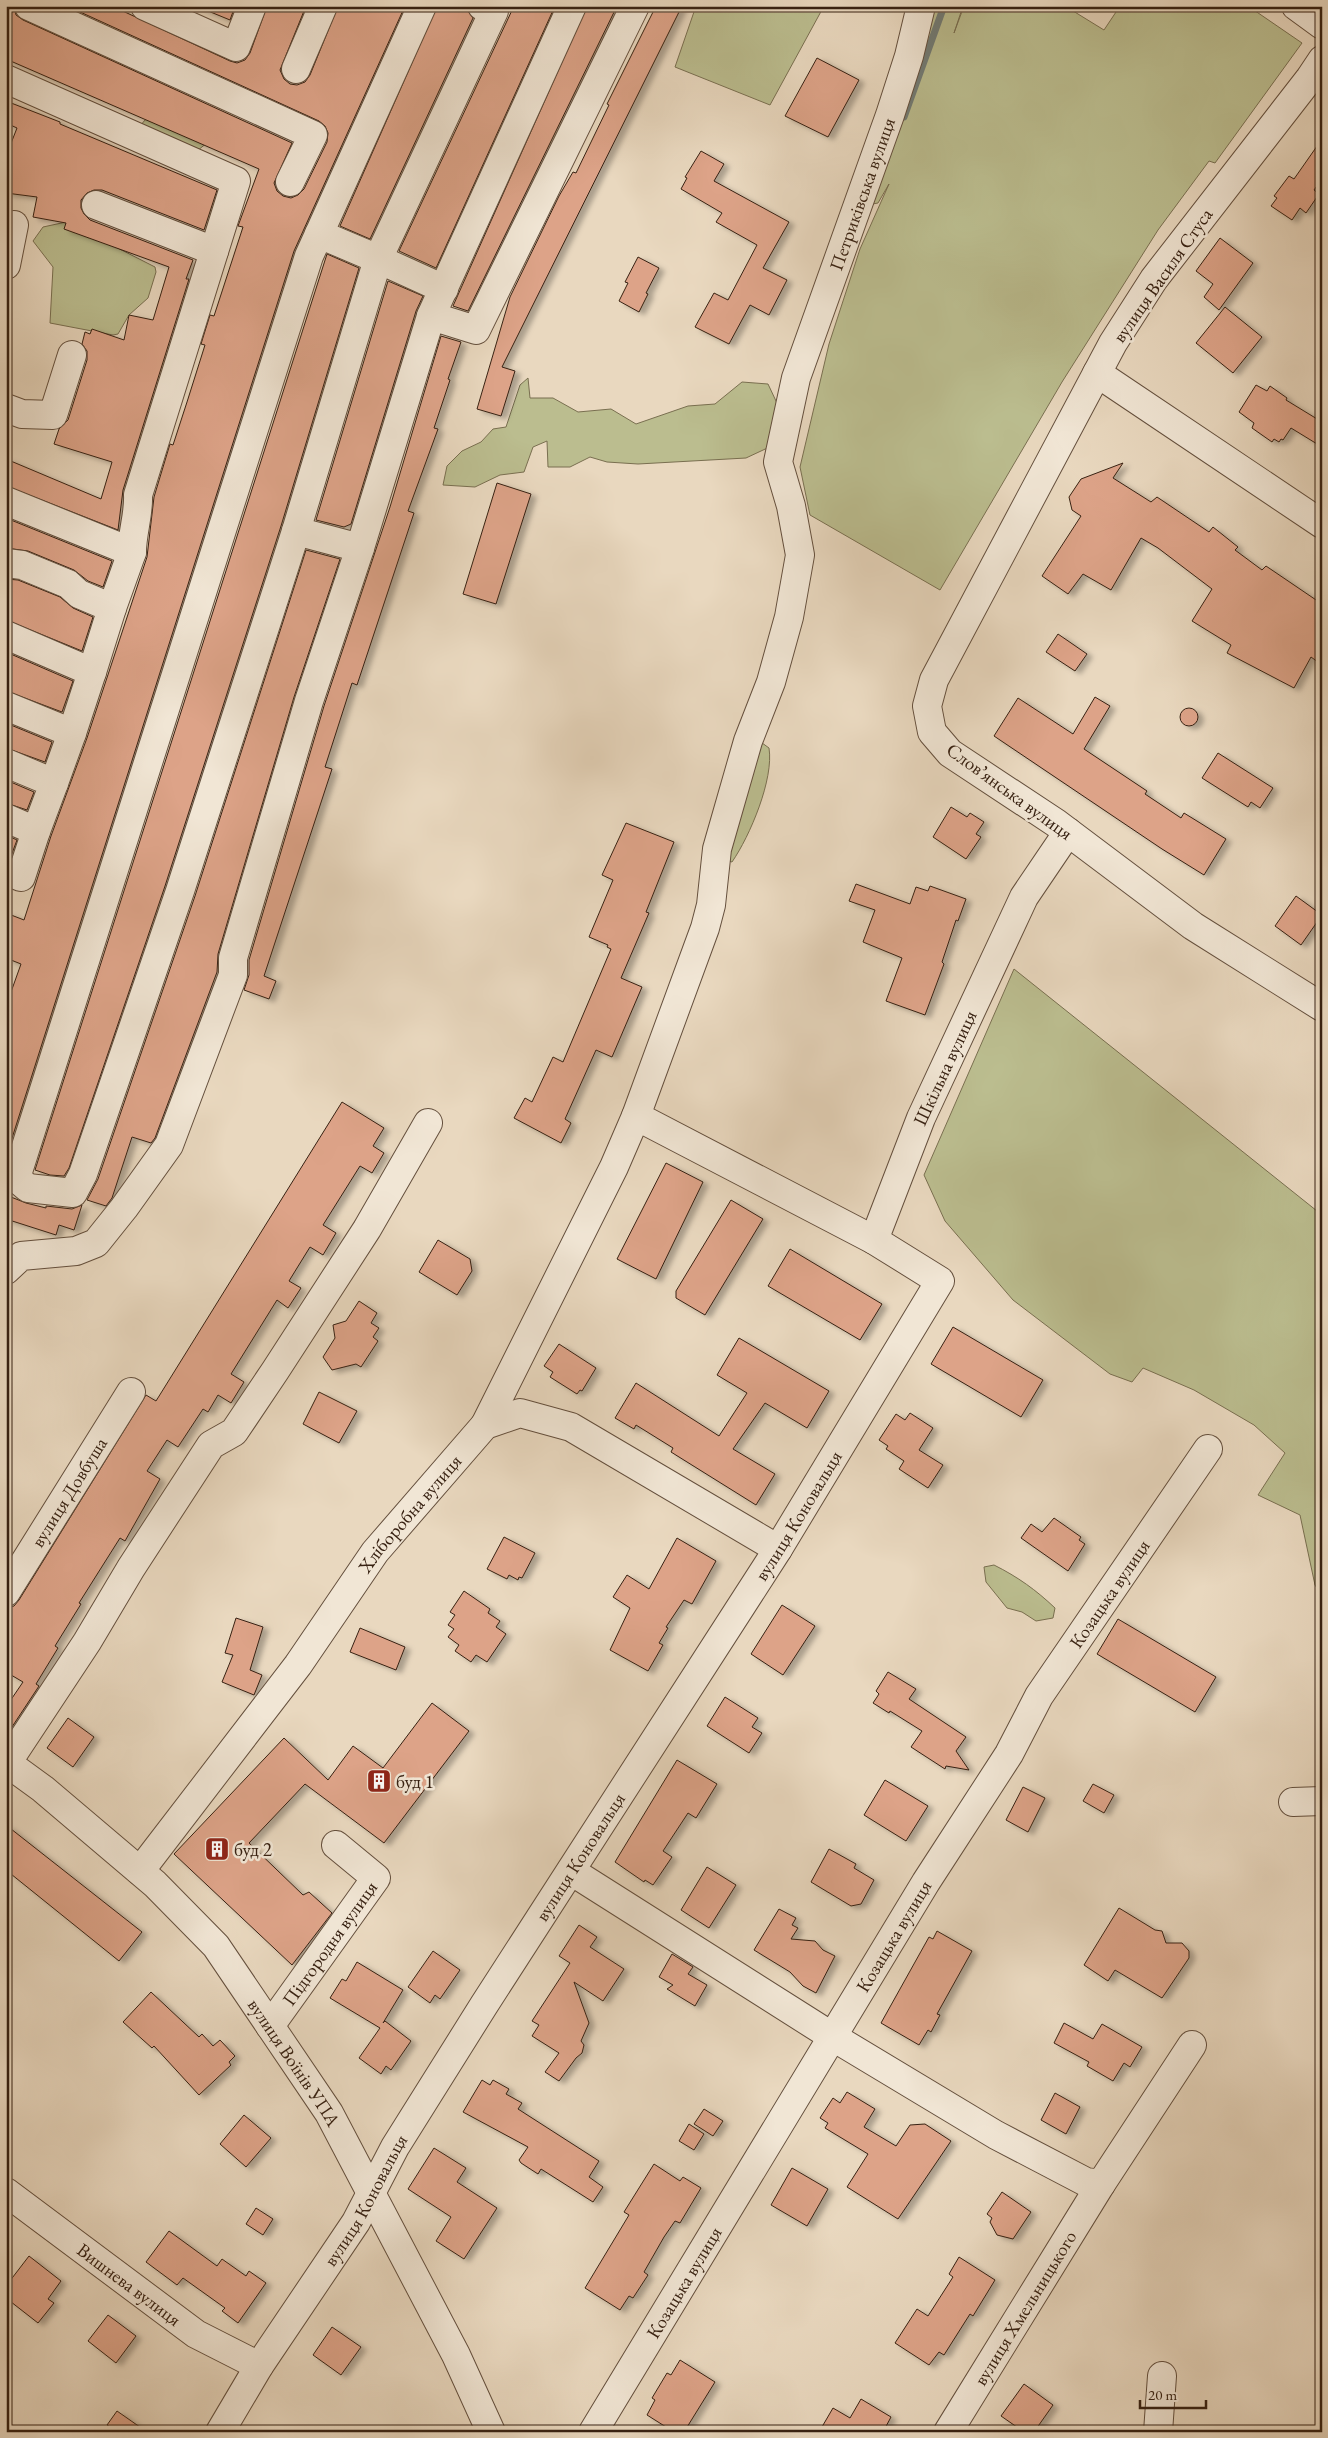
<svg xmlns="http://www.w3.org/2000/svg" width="1328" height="2438" viewBox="0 0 1328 2438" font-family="'EB Garamond',serif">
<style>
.green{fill:#bbbd8f;stroke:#796f50}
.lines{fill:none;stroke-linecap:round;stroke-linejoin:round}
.stream{stroke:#727c76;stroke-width:7}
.building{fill:#dda388;stroke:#372112;filter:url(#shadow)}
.minor-casing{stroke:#644f3d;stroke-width:30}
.minor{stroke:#f1e6d5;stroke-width:28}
.labels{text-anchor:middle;stroke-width:5;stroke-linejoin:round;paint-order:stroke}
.street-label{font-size:19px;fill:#372112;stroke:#f1e6d5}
.poi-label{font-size:19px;fill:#372112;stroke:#f1e6d5;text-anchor:start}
</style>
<defs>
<filter id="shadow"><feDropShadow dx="5.5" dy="3" stdDeviation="2.5" flood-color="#0004"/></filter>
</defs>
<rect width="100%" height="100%" fill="#e9d8bf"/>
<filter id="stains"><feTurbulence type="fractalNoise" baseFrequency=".004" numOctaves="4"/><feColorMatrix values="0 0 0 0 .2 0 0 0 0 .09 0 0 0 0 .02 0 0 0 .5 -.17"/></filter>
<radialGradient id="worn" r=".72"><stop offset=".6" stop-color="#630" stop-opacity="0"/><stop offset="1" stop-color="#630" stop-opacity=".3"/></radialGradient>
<path class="green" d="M696,6H824L770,105L675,67Z
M926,6H963L954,33L964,6H1065L1104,30L1120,6H1248L1302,43L1215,163L1209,161L1158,230L1062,382L940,590L810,515L800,467L829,344L860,249L889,184L878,203L867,205Z
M146,119L208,142L197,151L138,128Z
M80,219L94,236L155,267L156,272L148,298L129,315L118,334L113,335L50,323L53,267L33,241L43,227Z
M528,378L530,398H553L578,412L611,409L636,424L688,406L715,404L742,382L768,384L784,418L776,444L746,458L638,464L607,462L590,457L570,467H548L547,441L533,447L524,472L500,475L475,487L443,485L447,466L462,451L481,442L493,429L506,427L520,385Z
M758,740L769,748C774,779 750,836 732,862L725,860Z
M1014,969L1322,1215V1596L1315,1585L1300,1515L1258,1495L1285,1453L1254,1425L1194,1390L1143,1368L1132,1382L1110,1374L1013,1300L945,1221L924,1175Z
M994,1565C1018,1577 1036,1590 1055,1608L1053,1618L1036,1621L1022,1612L1007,1608L986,1582L984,1567Z"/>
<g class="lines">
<path class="stream" d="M904,117L944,6"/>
</g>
<path class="building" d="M6,6H14L16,15L23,20L292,143L274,183L277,191L283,196L291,198L298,195L304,189L327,142L328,133L325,126L319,121L67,6H112L230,61L237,63L245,60L250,53L267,6H306L280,70L284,79L290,84L297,85L305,82L310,75L338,6H405L294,251L6,1157V1006L21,964L6,958V913L24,920L51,836L87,738L147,557L154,497L170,444L173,445L187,402L205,345L201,344L210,315L214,316L243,227L238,226L259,169L6,59Z
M196,6H235L230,20Z
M437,6H460L467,10L473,18L370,239L340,226Z
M514,6H555L436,268L399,251Z
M587,6H617L468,311L453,306Z
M656,6H682L502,367L515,371L501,416L477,409L510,297L559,196L573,172L576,173L609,105L607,104Z
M817,58L859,80L828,137L785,116Z
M6,101L60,122V124L217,190L204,230L102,190H94L87,193L81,200V208L84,214L90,220L193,260L186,279H189L123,490L118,530L6,486V459L101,499L112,462L54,444L59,429L68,420L87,360V351L82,344L85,332L90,334L92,329L124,340L129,315L153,320L169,267L64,229L66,223L33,217L37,197L6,193V156L17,128L6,123Z
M1322,139V179L1314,190L1319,194L1306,213L1300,208L1292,220L1271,206L1277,198L1274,196L1289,176L1294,179Z
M701,151L724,164L714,181L789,222L763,268L787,280L769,315L750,305L729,344L695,327L714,293L728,300L757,245L716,222L722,213L681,189L687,178L685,177Z
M1220,238L1253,263L1219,310L1204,297L1213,284L1196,271Z
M327,254L359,268L281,526L165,886L69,1168L64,1176L50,1175L35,1170Z
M638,257L659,268L646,293L648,294L639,312L619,301L628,283L625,282Z
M388,281L423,296L416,311L351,524L344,527L316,520Z
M1225,307L1262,337L1233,373L1196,343Z
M441,336L461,342L448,379L450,380L434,428L438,429L408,511L414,513L357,685L352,683L325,767L332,769L264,976L276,981L269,999L244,990L249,975V960L324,706L390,507Z
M1256,385L1267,391L1270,386L1287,398L1286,400L1322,422V447L1291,428L1283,440L1281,439L1279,442L1274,439L1272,442L1252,428L1254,423L1239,412Z
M1123,463L1113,478L1151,502L1157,497L1209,532L1213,527L1238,547L1235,550L1262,570L1266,566L1322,604V665L1311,657L1294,688L1227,653L1231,645L1192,621L1212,589L1158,548L1141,538L1111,590L1083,574L1068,594L1042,576L1081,516L1072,510L1069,497L1081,479Z
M497,483L531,494L496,604L463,594Z
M6,518L112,561L103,587L88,581L74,570L28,551L6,548Z
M306,550L340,559L294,697L218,954L217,972L155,1138L151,1143L132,1137L112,1198L106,1206L87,1200L98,1179L195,896Z
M6,579L18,580L60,597L73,608L93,617L82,651L6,620Z
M1058,634L1087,654L1075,671L1046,652Z
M6,652L73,681L62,712L6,691Z
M1095,697L1110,706L1084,749L1147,791L1145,794L1181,818L1184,813L1226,839L1204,875L1162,849L994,736L1018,698L1073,734Z
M1180 717a9 9 0 1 1 18 0a9 9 0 1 1-18 0Z
M6,723L52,742L45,762L6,748Z
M1218,753L1273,788L1260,808L1251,802L1248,807L1202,778Z
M6,780L34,792L27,810L6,803Z
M951,807L967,817L970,813L984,822L976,834L981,837L966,859L933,837Z
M626,823L674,842L646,912L649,913L621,978L642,987L612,1057L596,1050L565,1119L571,1123L561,1143L514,1118L525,1098L532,1102L553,1057L563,1062L611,949L607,947L608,945L589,937L613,880L602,875Z
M6,835L17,840L11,856L6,855Z
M856,884L910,904L916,887L928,891L930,886L966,899L958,921L956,920L942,962L944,964L925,1015L886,1001L902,958L863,942L875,910L849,901Z
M1296,896L1322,915L1301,945L1275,926Z
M342,1102L384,1128L373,1146L384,1153L372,1173L360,1166L323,1225L336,1233L323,1255L310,1247L289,1281L301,1288L288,1308L277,1300L231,1374L244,1382L231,1403L218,1395L208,1412L203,1409L178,1447L167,1440L147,1471L160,1479L125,1541L120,1538L79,1603L81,1604L55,1646L58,1648L36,1684L39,1686L6,1736V1707L23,1682L6,1672V1608L14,1606L19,1600L146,1395L156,1401Z
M666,1163L703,1182L656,1279L617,1259Z
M6,1195L26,1203L46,1208V1206L72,1209L82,1205L74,1230L59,1225L56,1235L6,1219Z
M731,1200L763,1219L705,1315L676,1298V1291Z
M438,1240L470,1259L472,1271L457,1295L419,1272Z
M790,1249L882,1304L860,1340L768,1286Z
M359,1301L377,1313L371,1323L379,1328L373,1337L378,1341L361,1367L356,1364L332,1370L323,1357L335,1338L333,1325L346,1321Z
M953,1327L1043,1380L1021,1417L931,1364Z
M739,1338L829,1391L807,1428L765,1403L733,1449L775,1474L756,1505L671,1452L673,1448L636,1425L634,1429L615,1418L636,1383L719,1436L747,1393L717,1375Z
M559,1344L596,1368L582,1391L580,1390L577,1394L550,1377L553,1372L544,1366Z
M319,1392L357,1411L339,1443L303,1424Z
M910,1413L933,1428L919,1450L943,1465L928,1488L899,1469L904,1461L886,1449L888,1446L879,1440L896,1414L905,1420Z
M1054,1518L1081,1537L1079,1540L1085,1544L1068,1571L1021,1538L1031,1524L1042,1532Z
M504,1537L535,1553L522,1578L519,1577L518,1580L509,1575L507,1579L487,1569Z
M677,1538L716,1561L692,1604L684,1600L666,1627L668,1628L659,1643L663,1645L648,1671L610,1650L630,1608L613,1597L627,1575L649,1589Z
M464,1591L490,1609L488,1613L500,1621L496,1627L506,1634L487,1662L476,1655L471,1662L455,1651L459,1645L448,1637L454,1629L448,1625L455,1615L450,1612Z
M782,1605L815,1626L783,1675L751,1654Z
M236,1618L263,1627L250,1670L262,1675L254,1695L222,1682L233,1655L225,1653Z
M1118,1619L1216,1677L1195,1712L1097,1654Z
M360,1628L405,1647L396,1670L350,1652Z
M888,1672L916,1689L909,1699L966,1737L956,1751L969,1770L946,1766L945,1769L911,1747L922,1731L890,1711L889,1713L873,1703L879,1694L876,1691Z
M725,1697L758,1718L752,1727L762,1733L749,1753L707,1726Z
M432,1703L469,1731L384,1843L305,1784L249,1843L303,1895L309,1892L332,1913L292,1965L174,1854L284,1738L328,1780L353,1746L383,1768Z
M68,1718L94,1737L73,1767L47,1748Z
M677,1760L717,1784L696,1818L688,1813L663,1851L672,1857L653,1885L645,1880L644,1882L615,1862Z
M885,1780L928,1806L906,1841L864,1815Z
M1093,1784L1114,1795L1104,1813L1083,1801Z
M1023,1787L1045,1798L1028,1832L1006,1820Z
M6,1825L142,1932L119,1961L6,1870Z
M829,1849L856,1864L854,1868L874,1880L861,1904L851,1906L811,1882Z
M707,1867L736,1885L709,1928L681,1910Z
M1119,1908L1155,1930L1162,1931L1166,1943H1182L1189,1951V1958L1162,1998L1115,1970L1108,1981L1084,1965Z
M779,1909L796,1918L792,1925L798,1928L791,1939L815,1941L823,1950L835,1956L816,1993L803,1986L790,1972L754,1950Z
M579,1925L597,1937L590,1947L624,1969L603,2001L574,1982L589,2023L581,2041L584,2045L582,2053L576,2058L559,2081L545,2072L559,2053L532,2036L539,2025L532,2021L570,1963L559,1956Z
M937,1931L972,1951L937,2014L940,2015L931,2032L928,2030L919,2045L881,2023L929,1937L933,1939Z
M433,1951L460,1970L440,1999L435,1995L430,2003L408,1987Z
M672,1954L693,1967L688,1974L707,1985L695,2006L667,1989L673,1985L659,1977Z
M357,1962L403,1990L383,2023L385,2021L411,2041L391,2070L386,2066L381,2074L359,2058L380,2028L330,1998L342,1979L346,1981Z
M151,1992L199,2037L202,2034L213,2046L220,2040L235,2056L229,2062L231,2065L199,2095L154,2046L152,2048L123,2022Z
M1064,2023L1093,2039L1102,2024L1142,2047L1130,2067L1124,2063L1113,2081L1087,2066L1089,2062L1054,2043Z
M482,2080L490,2085L493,2080L509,2089L506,2094L522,2103L518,2109L599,2161L589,2177L603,2187L593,2202L541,2169L538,2174L521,2163L519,2160L528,2147L463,2112Z
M847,2092L875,2109L864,2127L896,2146L910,2125L925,2124L951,2141L898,2219L847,2187L868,2154L825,2128L828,2123L820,2118L833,2098L840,2103Z
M1055,2093L1080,2107L1066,2134L1041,2120Z
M704,2109L723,2121L713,2136L694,2124Z
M244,2115L271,2138L246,2167L220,2144Z
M689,2124L704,2134L694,2150L679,2141Z
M434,2148L466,2168L457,2182L497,2208L464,2259L436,2241L451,2217L408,2189Z
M654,2164L680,2181L683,2177L701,2188L680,2223L675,2221L664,2237L644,2272L648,2275L633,2298L629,2296L620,2310L585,2288L629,2215L624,2212Z
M792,2168L828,2189L807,2226L771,2205Z
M1002,2192L1031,2212L1013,2239L997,2235L990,2222L992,2218L987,2214Z
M256,2208L273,2219L263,2235L246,2224Z
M169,2231L217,2266L222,2259L246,2276L249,2271L266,2283L238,2323L222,2311L225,2308L183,2278L177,2285L146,2262Z
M29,2256L61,2281L48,2299L54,2303L38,2323L6,2298V2286Z
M959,2257L995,2280L973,2316L970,2314L944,2355L939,2352L929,2365L895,2343L917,2309L928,2316L953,2277L949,2274Z
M108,2315L136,2336L116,2363L88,2341Z
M332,2327L361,2347L341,2375L313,2355Z
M680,2360L715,2382L684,2432H674L647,2415L655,2400L652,2398L667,2373L671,2375Z
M1024,2384L1053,2405L1034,2432H1024L1001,2416Z
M861,2399L891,2417L883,2432H819L833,2408L850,2418Z
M117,2411L147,2432H117L107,2425Z"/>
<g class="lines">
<defs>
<g id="minor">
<path d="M29,6L313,135L290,182"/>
<path d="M145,6L236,47L252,6"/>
<path d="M422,6L319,234L378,259L494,11L482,6"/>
<path d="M572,6L431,316L476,330L635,6"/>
<path d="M1296,6L1322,25"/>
<path d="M1322,60L1310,78L1154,279L1113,343L934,680L927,706L932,732L950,753L1056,823L1193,926L1322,1007"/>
<path d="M296,69L323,6"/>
<path d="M6,79L236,181L138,495C139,515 132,532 132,552"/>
<path d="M96,205L214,251"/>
<path d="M6,265L14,225"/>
<path d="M431,316L360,548L296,531L378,259L444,289"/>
<path d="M1097,373L1322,524"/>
<path d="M6,408L22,414L53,415L72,355"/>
<path d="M6,501L132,552L112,608"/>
<path d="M296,531L180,891L83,1174L73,1193L28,1188L16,1178L309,256L319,234"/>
<path d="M6,563L22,565L68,584L79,594L112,608L92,672"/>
<path d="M6,635L92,672L72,733"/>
<path d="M6,706L72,733L54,783"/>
<path d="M6,763L54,783L36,831"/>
<path d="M6,818L36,831L21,877L6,871"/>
<path id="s1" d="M874,1240L636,1116L705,928L711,905L717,849L748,741L771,682L789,617L800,555L791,506L778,462L796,378L890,115L909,56L921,6"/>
<path d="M6,1270L21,1256L76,1251L96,1243L124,1208L169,1145L233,975V958L309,701L360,548"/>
<path d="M485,1425L614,1167L636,1116"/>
<path id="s2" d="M6,1592L131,1392"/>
<path id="s3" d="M6,1762L43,1789L155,1884L216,1946L329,2113L456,2355L491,2432"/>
<path d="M7,1763L87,1642L131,1568L211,1445L234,1432L275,1371L367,1229L428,1123"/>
<path d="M1293,1802L1322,1801"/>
<path id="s4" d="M140,1871L298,1665L375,1552L485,1425L520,1413L571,1427L778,1549"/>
<path d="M571,1871L833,2037L996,2135L1086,2182L1101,2184L1192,2045"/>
<path id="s5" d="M270,2026L376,1878L336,1845"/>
<path id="s6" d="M6,2192L196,2334L259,2366"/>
<path id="s7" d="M220,2432L259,2366L356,2222L395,2147L484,2005L778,1549L940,1281L874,1240L921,1118L1024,897L1068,832"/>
<path id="s8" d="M593,2432L926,1882L1009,1754L1039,1696L1208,1449"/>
<path id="s9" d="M948,2432L1101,2184"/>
<path d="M1158,2432L1162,2376"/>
</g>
</defs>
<use href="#minor" class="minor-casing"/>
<use href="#minor" class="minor"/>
</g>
<defs>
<symbol id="building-square" viewBox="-11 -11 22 22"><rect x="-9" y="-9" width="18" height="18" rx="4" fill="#8f2418" stroke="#f1e6d5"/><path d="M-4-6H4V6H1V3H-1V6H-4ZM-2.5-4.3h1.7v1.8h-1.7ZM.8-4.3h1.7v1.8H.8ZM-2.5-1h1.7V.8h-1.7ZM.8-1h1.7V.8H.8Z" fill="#fff"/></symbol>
</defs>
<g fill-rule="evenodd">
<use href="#building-square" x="365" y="1767" width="28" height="28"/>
<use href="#building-square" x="203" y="1835" width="28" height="28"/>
</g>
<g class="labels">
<g class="street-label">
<text dy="7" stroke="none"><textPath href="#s1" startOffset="1232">Петриківська вулиця</textPath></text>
<text transform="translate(1162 275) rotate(-55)" y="7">вулиця Василя Стуса</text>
<text transform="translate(1010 791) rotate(36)" y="7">Словʼянська вулиця</text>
<text dy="7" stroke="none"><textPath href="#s7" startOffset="1622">Шкільна вулиця</textPath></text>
<text dy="7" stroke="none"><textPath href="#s2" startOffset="118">вулиця Довбуша</textPath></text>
<text dy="7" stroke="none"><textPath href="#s4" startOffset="448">Хліборобна вулиця</textPath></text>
<text dy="7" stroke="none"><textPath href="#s7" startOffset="1084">вулиця Коновальця</textPath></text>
<text dy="7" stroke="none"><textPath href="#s8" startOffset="985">Козацька вулиця</textPath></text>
<text dy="7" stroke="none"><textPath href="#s7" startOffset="679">вулиця Коновальця</textPath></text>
<text dy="7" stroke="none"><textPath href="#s8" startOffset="580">Козацька вулиця</textPath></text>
<text dy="7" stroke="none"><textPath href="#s5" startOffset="102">Підгородня вулиця</textPath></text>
<text dy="7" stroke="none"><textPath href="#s3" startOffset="420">вулиця Воїнів УПА</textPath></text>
<text dy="7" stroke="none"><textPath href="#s7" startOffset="274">вулиця Коновальця</textPath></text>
<text dy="7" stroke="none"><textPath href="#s8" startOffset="175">Козацька вулиця</textPath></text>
<text dy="7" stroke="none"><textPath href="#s6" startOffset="154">Вишнева вулиця</textPath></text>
<text dy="7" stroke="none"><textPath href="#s9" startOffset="146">вулиця Хмельницького</textPath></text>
</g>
<g class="poi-label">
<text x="396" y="1788">буд 1</text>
<text x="234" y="1856">буд 2</text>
</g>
</g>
<rect width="1328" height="2438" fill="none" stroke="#e9d8bf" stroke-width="25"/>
<rect x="8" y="8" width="1313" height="2423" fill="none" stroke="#372112" stroke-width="2.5"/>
<rect x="12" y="12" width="1303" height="2413" fill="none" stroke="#372112"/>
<path d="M1140 2400v8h66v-8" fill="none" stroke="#372112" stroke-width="2.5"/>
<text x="1148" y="2400" font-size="15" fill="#372112" stroke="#f1e6d5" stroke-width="4" paint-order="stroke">20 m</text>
<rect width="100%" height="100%" filter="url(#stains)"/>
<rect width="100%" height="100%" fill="url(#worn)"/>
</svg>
